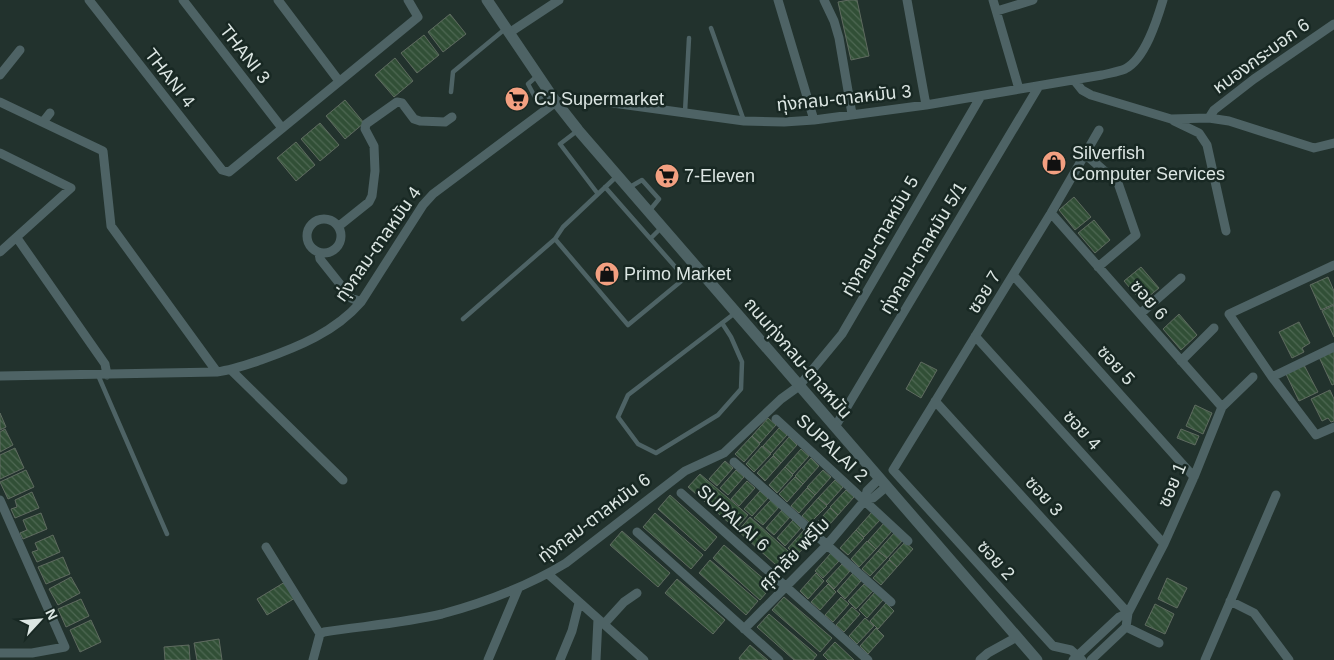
<svg xmlns="http://www.w3.org/2000/svg" width="1334" height="660" viewBox="0 0 1334 660" font-family="Arial,'Noto Sans Thai',sans-serif">
<style>
.building{fill:url(#building-back-hatch);stroke:#5f6b60}
.lines{fill:none;stroke-linecap:round;stroke-linejoin:round}
.service{stroke:#4e6365;stroke-width:4.5}
.minor{stroke:#4e6365;stroke-width:9}
.tertiary{stroke:#4e6365;stroke-width:11}
.labels{text-anchor:middle;stroke-width:5;stroke-linejoin:round;paint-order:stroke}
.street-label{font-size:18px;fill:#dce6e3;stroke:#182823}
.poi-label{font-size:18px;fill:#dce6e3;stroke:#182823;text-anchor:start}
</style>
<defs>
<pattern id="building-back-hatch" width="6" height="6" patternUnits="userSpaceOnUse" patternTransform="scale(1.25)"><rect width="6" height="6" fill="#314f36"/><path d="M-1 5l2 2M0 0l6 6M5-1l2 2" fill="none" stroke="#4e6853"/></pattern>
</defs>
<rect width="100%" height="100%" fill="#22322d"/>
<path class="building" d="M849,0H857L869,56L851,60L838,2Z
M450,14L466,34L443,52L428,32Z
M424,35L439,55L417,73L401,53Z
M395,58L413,81L394,97L375,75Z
M345,100L364,123L345,139L326,116Z
M320,123L339,145L320,161L301,139Z
M296,142L315,165L296,181L277,158Z
M1074,197L1091,217L1075,230L1059,210Z
M1094,220L1110,240L1095,253L1078,233Z
M1141,267L1159,288L1142,302L1124,281Z
M1328,277L1334,291V304L1321,310L1310,285Z
M1334,305V337L1322,311Z
M1179,314L1197,335L1181,350L1163,329Z
M1299,322L1310,343L1302,348L1304,352L1292,358L1279,332Z
M1334,350V384L1332,385L1319,357Z
M921,362L937,370L921,398L906,389Z
M1304,365L1318,392L1299,401L1286,374Z
M1330,390L1334,399V421L1331,422L1328,418L1322,421L1311,399Z
M1195,405L1212,413L1203,434L1186,426Z
M0,413L6,427L0,430Z
M768,418L776,425L760,443L752,436Z
M779,428L787,435L771,453L763,446Z
M5,429L13,445L0,452V432Z
M1181,429L1199,436L1195,445L1177,438Z
M752,436L760,444L744,462L735,454Z
M789,437L797,445L781,463L773,455Z
M762,446L771,454L754,472L746,464Z
M15,448L24,468L0,479V455Z
M801,449L809,456L793,474L785,467Z
M773,456L781,463L765,481L757,473Z
M811,458L819,466L803,484L795,476Z
M725,461L733,468L717,486L709,479Z
M785,467L793,475L777,493L769,485Z
M26,470L34,487L8,499L0,482Z
M736,470L744,477L728,495L720,488Z
M823,470L831,477L815,495L807,487Z
M700,474L748,515L736,529L688,487Z
M795,477L803,484L787,502L779,494Z
M835,480L843,487L827,505L818,498Z
M747,481L755,488L739,506L731,499Z
M807,488L815,495L799,513L791,506Z
M846,490L854,497L838,515L830,507Z
M760,491L768,498L752,516L744,509Z
M32,492L39,508L15,518L11,509L17,507L15,500Z
M670,495L717,537L705,551L658,509Z
M818,498L827,506L810,523L802,516Z
M771,500L779,507L763,525L754,518Z
M830,508L838,515L822,533L814,526Z
M782,510L790,517L774,535L766,528Z
M872,512L881,519L864,537L856,530Z
M41,513L47,529L23,539L20,533L27,530L23,520Z
M655,513L703,555L691,569L643,527Z
M750,517L797,559L785,573L738,531Z
M793,520L801,528L785,546L777,538Z
M884,523L892,531L876,549L868,541Z
M804,530L813,538L796,556L788,548Z
M856,530L864,538L848,555L840,548Z
M622,531L670,573L658,587L610,545Z
M894,533L903,540L887,558L878,551Z
M53,535L60,552L37,562L32,552L38,550L35,543Z
M867,541L876,549L859,567L851,559Z
M905,542L913,549L897,567L889,559Z
M724,545L772,586L760,600L713,558Z
M878,551L887,558L870,576L862,569Z
M831,553L839,561L823,578L815,571Z
M63,557L70,574L46,584L38,567Z
M710,560L758,601L746,615L699,573Z
M889,560L897,567L881,585L873,578Z
M842,564L850,571L834,589L826,581Z
M816,573L824,581L808,599L800,591Z
M853,573L861,581L845,599L837,591Z
M71,577L80,593L58,605L49,589Z
M1167,578L1187,588L1177,608L1158,599Z
M677,579L725,620L713,634L665,593Z
M285,582L295,598L267,615L257,599Z
M828,584L836,592L820,610L811,602Z
M864,584L873,591L856,609L848,601Z
M875,592L883,600L867,618L859,610Z
M784,597L832,638L820,652L772,610Z
M841,597L849,604L833,622L825,615Z
M81,599L89,616L66,627L58,609Z
M886,603L894,611L878,629L870,621Z
M1155,604L1174,614L1165,634L1145,625Z
M852,607L860,614L844,632L836,625Z
M769,614L817,655L813,660H794L757,627Z
M865,618L874,626L857,644L849,636Z
M91,620L101,642L80,652L70,630Z
M876,628L884,636L868,654L860,646Z
M219,639L222,660H197L194,643Z
M835,642L854,660H828L823,655Z
M189,645L190,660H165L164,647Z
M750,645L768,660H740L739,658Z"/>
<g class="lines">
<path class="service" d="M711,28L744,121
M537,76L528,84L536,99L549,94
M451,92L453,72L505,29
M685,112L689,38
M577,131L560,144L598,194L563,227L555,239L628,325L685,278L695,279L701,273
M605,187L685,278
M630,187L642,180L659,199L650,210
M598,194L617,176
M651,238L661,228
M463,319L555,239
M722,323L731,337L742,362L741,389L718,415L656,453L638,444L618,417L628,395L722,323L735,313
M98,375L167,534"/>
<path class="minor" d="M89,0L222,170L229,172L418,17L408,0
M183,0L282,128
M278,0L339,81
M778,0L814,120
M824,0L834,21L839,38L852,114
M907,0L926,105
M993,0L1019,89
M997,11L1033,0
M509,33L559,0
M0,75L20,50
M1074,80L1082,90L1091,95L1171,119L1209,118L1229,121L1314,148L1334,143
M0,102L103,151L111,226L217,372
M1209,118L1214,110L1254,79L1334,24
M1174,121L1199,133L1207,145L1226,231
M43,122L50,113
M0,153L71,188L0,252
M1085,154L1118,183L1136,235L1098,267
M1051,213L1222,407
M307 236a17 17 0 1 1 34 0a17 17 0 1 1-34 0Z
M339,226L369,202L372,196L375,171L374,146L365,129L366,124L397,102L402,103L414,119L420,121L445,122L452,117
M17,238L105,364L107,375
M319,253L320,259L351,298L361,302
M1334,265L1229,314L1272,377L1316,435L1334,427
M1013,275L1194,477
M1140,314L1181,278
M975,336L1164,544
M1181,361L1214,328
M231,370L343,480
M0,376L217,372C232,370 246,365 261,360C298,347 335,332 361,302L423,205L433,194L556,102L574,100H591L744,121L784,122L814,120L926,105L1102,75C1109,73 1118,72 1125,69C1145,59 1157,20 1163,0
M1272,377L1334,347
M935,401L1128,613
M776,419L908,541
M835,427L1039,86
M734,462L891,602
M681,493L868,660
M0,500L65,647L32,653H0
M865,500L873,498L886,487
M637,532L779,660
M266,547L320,634
M548,574L644,660
M1230,601L1254,613L1289,660
M604,624L624,602L637,593
M1126,627L1159,643
M744,629L827,545L865,500L867,491L879,479
M313,660L320,634L324,632C363,626 404,623 442,614C486,602 528,586 566,563L685,471L724,453L781,399L799,386L842,334L981,96
M488,660L518,589
M560,660L572,631L579,603
M596,660L598,619
M980,660L988,653L1017,637
M1073,660L1119,617L1128,613
M1082,660L1071,650L1053,646L893,470L1051,213L1099,130
M1091,660L1126,627L1128,613L1164,544L1194,477L1222,407L1253,377
M1205,660L1276,495"/>
<path class="tertiary" d="M487,0L556,102L578,130L1037,660"/>
</g>
<defs>
<symbol id="supermarket-disc" viewBox="-11 -11 22 22"><circle r="9.5" fill="#f3a081" stroke="#182823"/><path d="M-6-5.5h2.5l.6 2H6L4.5 2H-2.5L-4.4-4H-6ZM-1.5 3.2a1.3 1.3 0 1 0 .1 0ZM3 3.2a1.3 1.3 0 1 0 .1 0Z" fill="#111"/></symbol>
<symbol id="shop-disc" viewBox="-11 -11 22 22"><circle r="9.5" fill="#f3a081" stroke="#182823"/><path d="M-5-2.5h2.3a2.7 3.5 0 0 1 5.4 0H5L5.5 6h-11ZM-1.5-2.5h3a1.5 2.3 0 0 0-3 0Z" fill="#111"/></symbol>
</defs>
<g fill-rule="evenodd">
<use href="#supermarket-disc" x="503" y="85" width="28" height="28"/>
<use href="#shop-disc" x="1040" y="149" width="28" height="28"/>
<use href="#supermarket-disc" x="653" y="162" width="28" height="28"/>
<use href="#shop-disc" x="593" y="260" width="28" height="28"/>
</g>
<g class="labels">
<g class="street-label">
<text transform="translate(245 54) rotate(52)" y="6">THANI 3</text>
<text transform="translate(1261 56) rotate(-36)" y="6">หนองกระบอก 6</text>
<text transform="translate(170 78) rotate(52)" y="6">THANI 4</text>
<text transform="translate(844 98) rotate(-6)" y="6">ทุ่งกลม-ตาลหมัน 3</text>
<text transform="translate(880 236) rotate(-60)" y="6">ทุ่งกลม-ตาลหมัน 5</text>
<text transform="translate(378 244) rotate(-55)" y="6">ทุ่งกลม-ตาลหมัน 4</text>
<text transform="translate(923 248) rotate(-59)" y="6">ทุ่งกลม-ตาลหมัน 5/1</text>
<text transform="translate(984 292) rotate(-58)" y="6">ซอย 7</text>
<text transform="translate(1149 300) rotate(49)" y="6">ซอย 6</text>
<text transform="translate(798 358) rotate(49)" y="6">ถนนทุ่งกลม-ตาลหมัน</text>
<text transform="translate(1116 365) rotate(48)" y="6">ซอย 5</text>
<text transform="translate(1082 430) rotate(48)" y="6">ซอย 4</text>
<text transform="translate(832 448) rotate(43)" y="6">SUPALAI 2</text>
<text transform="translate(1172 485) rotate(-67)" y="6">ซอย 1</text>
<text transform="translate(1044 496) rotate(48)" y="6">ซอย 3</text>
<text transform="translate(594 518) rotate(-37)" y="6">ทุ่งกลม-ตาลหมัน 6</text>
<text transform="translate(733 518) rotate(42)" y="6">SUPALAI 6</text>
<text transform="translate(794 554) rotate(-46)" y="6">ศุภาลัย พรีโม</text>
<text transform="translate(996 560) rotate(48)" y="6">ซอย 2</text>
</g>
<g class="poi-label">
<text x="534" y="105">CJ Supermarket</text>
<text x="1072" y="159">Silverfish<tspan x="1072" dy="21">Computer Services</tspan></text>
<text x="684" y="182">7-Eleven</text>
<text x="624" y="280">Primo Market</text>
</g>
</g>
<g transform="translate(40 620) rotate(64)" stroke="#182823" stroke-width="4" paint-order="stroke">
<path d="M0-4L9 19L0 12L-9 19Z" fill="#dce6e3"/>
<text y="-8" font-size="14" font-weight="bold" text-anchor="middle" fill="#dce6e3">N</text>
</g>
</svg>
